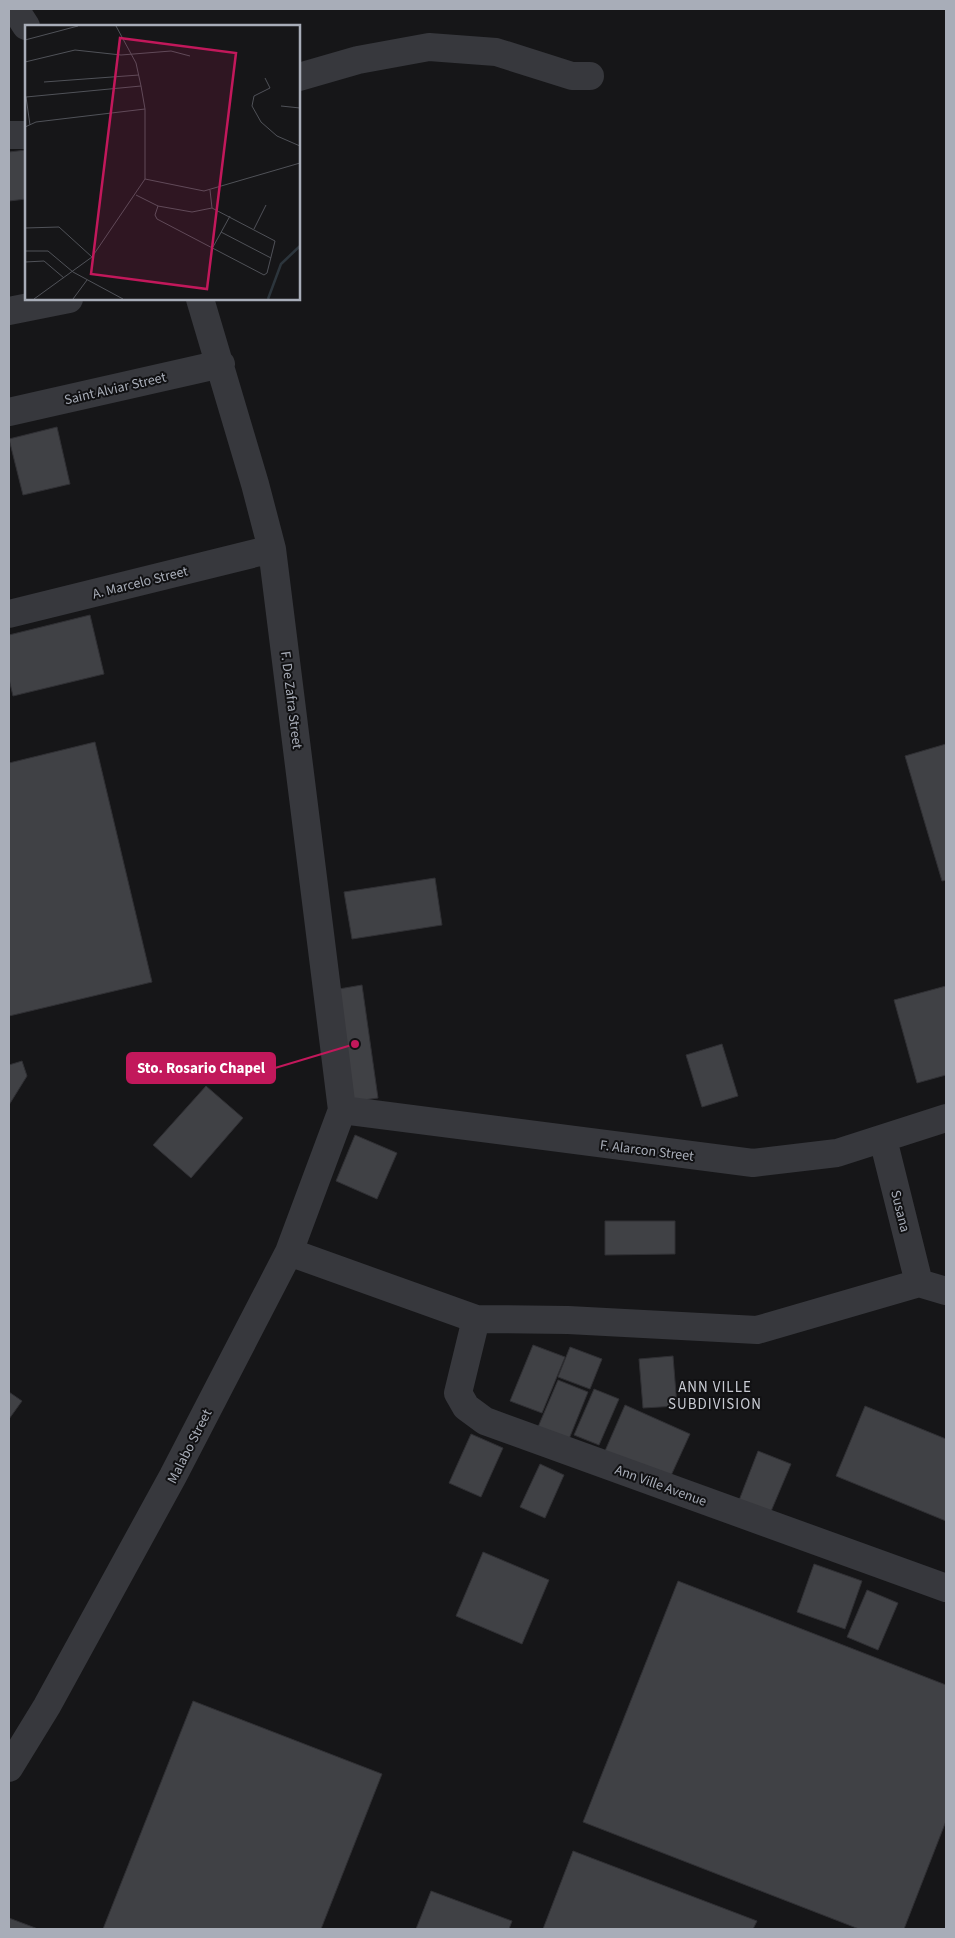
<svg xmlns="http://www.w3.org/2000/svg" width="955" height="1938" viewBox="0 0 955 1938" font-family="'Source Sans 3',sans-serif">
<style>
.building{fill:#404145;stroke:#303034}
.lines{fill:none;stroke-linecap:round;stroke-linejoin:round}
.minor{stroke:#37383d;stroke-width:28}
.labels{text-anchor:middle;stroke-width:4;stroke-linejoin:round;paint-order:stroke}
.street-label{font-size:14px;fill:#a8adb8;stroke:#111113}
.neighbourhood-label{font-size:15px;letter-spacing:1px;fill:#c9ccd4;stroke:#111113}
.inset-river{fill:none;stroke:#2c353c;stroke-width:2.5}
.inset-road{fill:none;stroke:#505258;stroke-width:1}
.view{fill:#c2185b;fill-opacity:0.15;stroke:#c2185b;stroke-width:2.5}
.inset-edge{fill:none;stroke:#a8adb8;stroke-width:2.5}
.leader{fill:none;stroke:#c2185b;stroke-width:2}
.callout-dot{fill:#c2185b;stroke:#111113;stroke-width:2}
.callout{fill:#c2185b;stroke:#c2185b;stroke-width:2}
.callout-label{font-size:15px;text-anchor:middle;font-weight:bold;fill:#fff}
</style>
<rect width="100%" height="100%" fill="#161618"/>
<path class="building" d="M26,150V199L9,201V152Z
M57,427L70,484L23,495L9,439Z
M90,615L104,674L13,696L9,679V635Z
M95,742L152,982L9,1016V763Z
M946,744V880L942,881L905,756Z
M435,878L442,925L352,939L344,892Z
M362,985L378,1098L348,1102L333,990Z
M946,986V1075L917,1083L894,1000Z
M722,1044L738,1096L702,1107L686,1055Z
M22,1061L27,1076L9,1105V1065Z
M206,1086L243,1118L191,1178L153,1145Z
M355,1135L397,1153L377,1199L336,1181Z
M605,1221H675V1254L605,1255Z
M533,1345L565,1357L542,1413L510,1401Z
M570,1347L602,1359L590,1389L558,1377Z
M673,1356L677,1406L643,1408L639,1359Z
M558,1380L588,1392L569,1439L538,1427Z
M594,1389L619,1399L599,1445L574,1435Z
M9,1392L22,1401L9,1419Z
M625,1405L690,1434L669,1480L605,1451Z
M865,1406L946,1439V1521L836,1476Z
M471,1434L503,1448L481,1497L449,1483Z
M758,1451L791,1464L769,1516L738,1503Z
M540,1464L564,1475L545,1518L520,1507Z
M483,1552L549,1580L522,1644L456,1616Z
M814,1564L862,1581L845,1629L797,1612Z
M678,1581L946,1685V1821L904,1929H859L583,1822Z
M867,1590L898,1603L878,1650L847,1637Z
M193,1701L382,1774L321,1929H103Z
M573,1851L757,1921L753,1929H543Z
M431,1891L512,1921L509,1929H416Z
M9,1918L38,1929H9Z"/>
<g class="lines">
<path class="minor" d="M15,9L26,26
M299,77L358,60L429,47L496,52L572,76H590
M9,135H26
M9,311L69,299
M9,412L221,364
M9,614L272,549
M342,1110L753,1163L837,1153L946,1118
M883,1139L919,1283
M289,1252L476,1319L568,1320L757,1330L919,1283L946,1291
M476,1319L458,1393L466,1407L485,1421L946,1588
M9,1768L47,1706L173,1476L289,1252L342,1110L272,549L255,484L200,299"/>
</g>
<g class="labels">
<g class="street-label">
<text transform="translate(115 388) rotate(-13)" y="5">Saint Alviar Street</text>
<text transform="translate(140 582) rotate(-14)" y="5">A. Marcelo Street</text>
<text transform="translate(292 700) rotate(83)" y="5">F. De Zafra Street</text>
<text transform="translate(647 1150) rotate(7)" y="5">F. Alarcon Street</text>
<text transform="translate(901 1211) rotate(76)" y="5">Susana</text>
<text transform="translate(189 1446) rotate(-63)" y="5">Malabo Street</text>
<text transform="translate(661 1485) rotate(20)" y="5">Ann Ville Avenue</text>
</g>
<g class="neighbourhood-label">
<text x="715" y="1392">ANN VILLE<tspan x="715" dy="17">SUBDIVISION</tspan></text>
</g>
</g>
<g transform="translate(25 25)">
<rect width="275" height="275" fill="#161618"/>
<path class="inset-river" d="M243,274L256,239L275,221"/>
<path class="inset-road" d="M0,15L53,1M0,37L50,25L96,30L146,26L165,31M240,53L245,63L229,71L227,81L236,97L252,111L275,121M19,57L114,50M256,81L275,83M5,100L1,72L116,61M0,102L11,97L120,84M120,154L179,166L275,138M185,165L187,183M111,170L133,181L167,187L187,183L250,216L242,248L239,250L132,194L130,190L133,181M0,203L34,202L67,232M229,204L241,180M196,207L246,233M188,222L205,191M0,226H23L48,247L98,274M0,237L19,236L39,253M9,274L67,232L120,154V84L116,61L111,38L91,1M48,274L62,255"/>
<path class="view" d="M95,13L211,28L182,264L66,249Z"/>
<rect width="275" height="275" class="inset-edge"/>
</g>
<path class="leader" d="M355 1044L275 1068"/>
<circle class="callout-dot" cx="355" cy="1044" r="5"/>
<rect class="callout" x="127" y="1053" width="148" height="30" rx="5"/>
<g class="callout-label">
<text x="201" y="1073">Sto. Rosario Chapel</text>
</g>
<rect width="955" height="1938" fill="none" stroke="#a8adb8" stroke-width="20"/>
</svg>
